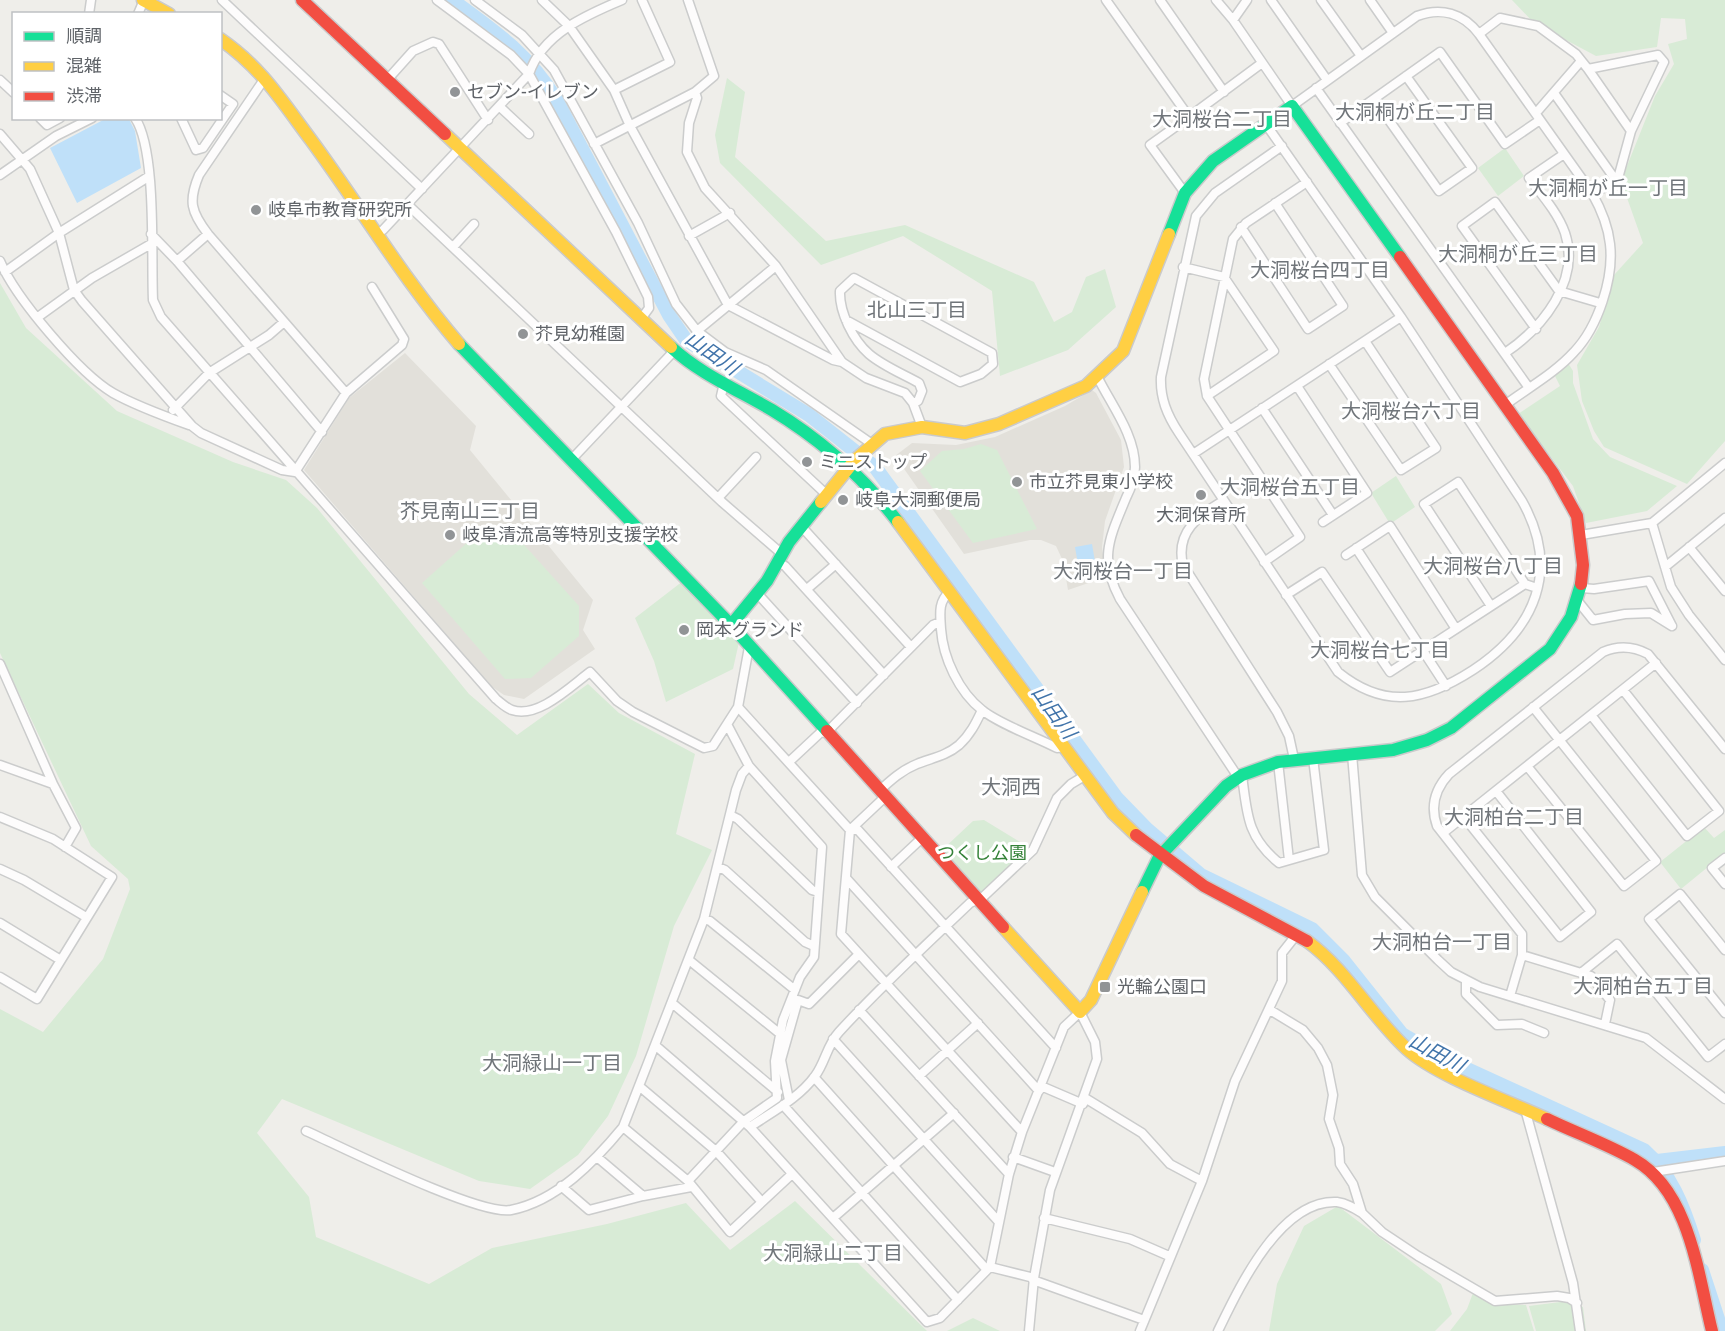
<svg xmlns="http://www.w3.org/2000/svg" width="1725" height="1331" viewBox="0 0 1725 1331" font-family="'Noto Sans','Noto Sans JP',sans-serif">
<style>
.education{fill:#e2e0da}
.green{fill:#d8ebd6}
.water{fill:#bfe0f9}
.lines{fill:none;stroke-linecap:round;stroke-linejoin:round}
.river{stroke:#bfe0f9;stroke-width:14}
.street-casing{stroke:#cbcccc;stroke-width:11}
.fast-casing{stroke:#cacacb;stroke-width:15}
.slow-casing{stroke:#cacacb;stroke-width:15}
.jam-casing{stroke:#cacacb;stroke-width:15}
.street{stroke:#fdfcfc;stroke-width:8}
.fast{stroke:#16e098;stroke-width:12}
.slow{stroke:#ffcf43;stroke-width:12}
.jam{stroke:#f24e42;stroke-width:12}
.poi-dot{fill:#919496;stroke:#fff;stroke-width:2}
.labels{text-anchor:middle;stroke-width:6;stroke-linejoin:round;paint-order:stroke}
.poi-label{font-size:18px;fill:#5f6368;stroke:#fff;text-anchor:start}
.park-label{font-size:18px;fill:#348238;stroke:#fff}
.neighbourhood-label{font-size:20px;fill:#70757a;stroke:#fff}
.water-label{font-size:20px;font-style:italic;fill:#4174aa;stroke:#fff}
</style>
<rect width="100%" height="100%" fill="#efeeea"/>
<path class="education" d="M405,353L476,426L470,450L593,600L583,630L595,649L524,699L504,695L491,686L304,470L349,398Z
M1092,390L1096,393L1121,440L1124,467L1105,521L1102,547L1106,577L1068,590L1063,561L1056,546L1041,540H1030L964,554L895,456L912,443L956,445L995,437L1065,406Z"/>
<path class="green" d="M1512,0H1725V441L1687,484L1604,447L1594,431L1582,401L1577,365L1599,327L1614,275L1643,243L1621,181L1655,96L1674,64L1668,44L1687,39L1685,19L1661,18L1657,47L1596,56L1534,23Z
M727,78L745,92L735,157L826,241L905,225L1034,282L1054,322L1072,312L1086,277L1105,269L1116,307L1068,350L1000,376L992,291L903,236L821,265L720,163L715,135Z
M1505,148L1524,176L1498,196L1478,168Z
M0,283L26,328L117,411L233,462L286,480L317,508L469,694L517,735L588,684L619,713L695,754L676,834L712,850L674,926L636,1056L608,1116L578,1155L530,1189L479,1181L282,1099L257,1133L309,1197L316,1237L429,1284L492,1248L607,1224L686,1203L730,1250L795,1201L927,1331H0V1009L43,1032L103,959L130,889L128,879L91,846L0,653Z
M1568,363L1573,371V383L1593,439L1610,457L1677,486L1647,511L1586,523L1573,486L1518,414L1560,386L1554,374Z
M981,444L997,450L1037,529L973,543L920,471L942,451L964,449Z
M1396,476L1415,507L1390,524L1371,493Z
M487,525L508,527L579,606V636L531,678L505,679L422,583Z
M683,581L739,642L733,669L666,702L654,661L635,618Z
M984,820L1030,848L981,895L942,850L973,821Z
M1704,827L1714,838L1725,830V853L1681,889L1660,862Z
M1338,1206L1441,1284L1452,1314L1435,1331H1269L1277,1284L1304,1226Z
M1473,1293L1494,1304L1526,1305L1534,1331H1450L1467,1309Z
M1568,1301L1583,1307L1586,1331H1536L1529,1306Z
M973,1318L1000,1331H947Z"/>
<path class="water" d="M105,119H129L135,131L141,168L77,203L50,148Z
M1092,544L1097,573L1080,576L1075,547Z"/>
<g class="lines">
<path class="river" d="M452,0C496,32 527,53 556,99L669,315L686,340L809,415L875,467L1116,797L1147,829L1201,875L1312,929L1344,961L1402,1034L1441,1057L1644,1150C1671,1174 1683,1205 1694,1240
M1657,1161L1725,1153
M1702,1270L1722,1331"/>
<defs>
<path id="street" d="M222,0L422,189
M437,0L511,55L529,74L616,232L648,297L649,308L641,319
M475,0L522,35L554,70L638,223L676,304L697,331L725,352L766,370L872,444
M542,0L569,26L614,90L630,126L728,305L833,360L842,362
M1106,0L1189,117L1262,63
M1160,0L1224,92
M1216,0L1233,20
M1247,0L1233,20L1292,106L1417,16C1441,7 1463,13 1479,34L1592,193C1601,209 1608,225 1610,244C1614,278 1598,327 1574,352C1555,373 1528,388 1505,405
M1271,0L1327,80
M1321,0L1361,56
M1370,0L1393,33
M89,14L91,0
M138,14L144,0
M1479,34L1500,18L1538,26L1576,54L1588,69L1658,55L1664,62L1631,131L1617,182L1592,193
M1588,69L1631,131
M265,78L199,175C188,201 191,212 208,234L346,393
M0,80L14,93
M387,80L413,51L433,42L439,44L488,120
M1316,88L1529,388
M614,90L670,62L642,0
M695,92L697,98L689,123L687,152L705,188L776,266L842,362L866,378L905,393L913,403L922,427
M1554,93L1617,182
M1374,99L1439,191L1472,168L1406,76
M500,107L529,134
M1536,113L1581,61
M40,118L47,125L60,118
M135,118C157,150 151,258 153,300L161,317L496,699C501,703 506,708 512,710C538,719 571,686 590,672L617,701L633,712L704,748L713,746L738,707L749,647
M181,118L196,150L203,148L233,104L220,95
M1340,123L1440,52L1505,144L1540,120
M1266,124L1270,130L1401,317L1522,501C1561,570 1535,629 1473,670C1425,701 1385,710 1338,672L1179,433C1167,415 1160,398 1161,377L1196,216L1215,193L1282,146
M0,134L30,169L59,233L74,290L82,301L192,426L201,433L282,470L295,472
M594,144L695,92L714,76L688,0
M0,175L56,136L92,118
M1185,193L1150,145L1189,117
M407,204L722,502L782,554
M1241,227L1308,329L1343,306L1275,203
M151,234L177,261L322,432
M377,234L383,230L529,74C542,34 586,15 622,0
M689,236L730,213
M453,247L474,224
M0,261C15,297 79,373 113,393C136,406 164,416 189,425
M177,261L208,234
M1183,267L1224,277L1274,351L1207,396
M5,272L59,233L148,177
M38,317L92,278L151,244
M846,320L960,382L981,374L993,364L992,353L854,278L840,291C839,312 853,340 869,354C883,366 903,374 919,383L922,391L918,401L913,403
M1536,329L1462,226L1495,202L1559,291L1600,303
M697,331L776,266
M1505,353C1542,328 1581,281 1565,233C1558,213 1542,195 1529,178L1564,154
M1329,364L1401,470L1436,448L1365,341
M1098,378C1112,406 1135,435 1135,467C1135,478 1131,488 1126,498C1110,537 1098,558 1120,599L1238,777
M724,383L721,396L827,495
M1297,386L1367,493L1323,522
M1262,408L1333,515
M173,410L209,373L269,335L284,322
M1193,454L1401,317
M572,459L675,350
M295,472L346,393L402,345L404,339L372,287
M718,498L756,457
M1223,501C1199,515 1175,532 1183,565L1277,712L1289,736L1294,759
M1652,523L1671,587L1689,615L1725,660
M801,526L911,647
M1581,535L1652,523L1725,463
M1689,547L1725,591
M1356,548L1446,686
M1346,555L1390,526L1456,629
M1264,562L1300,537L1207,396L1204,379L1233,239L1246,223L1307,182
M779,563L785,566L884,675
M1665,567L1725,518
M1581,588L1594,589L1649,581L1672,626
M807,589L836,564
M950,591C938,602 940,613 941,629C943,658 959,692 982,710C999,724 1036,737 1057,748L1065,747
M757,593L857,703
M1286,595L1322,572L1390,672L1525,584
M1577,600L1593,620L1625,614L1651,613L1672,626
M1491,606L1424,504L1458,482L1525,584L1537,588
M0,664L53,784
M738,707L850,830H858L1056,1048
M1591,715L1687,836L1719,811L1623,690
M1352,754L1362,875L1375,897L1438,960L1451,972L1480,987L1646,1038L1725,1099
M790,761L820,733L827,732L933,625L940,622
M1278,762L1289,860
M0,765L53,784L76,828L65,847
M1527,766L1624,886L1656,861L1533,707
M1242,775C1247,814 1247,837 1279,863L1324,850L1313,758
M879,791C891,780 902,770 917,764C932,758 946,756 959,745C970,735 976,723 982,710
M885,797L850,830L841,934L1022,1132
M730,815L738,819L812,890L818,892
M0,817L53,839L112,877L37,999L0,977
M1464,817L1560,937L1591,912L1496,791
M1443,833L1656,663
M1725,858L1712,868L1725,884
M718,867L725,870L805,942L814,946
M891,867L922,838
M0,869L24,880L86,917
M846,878L1039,1091
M704,919L710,921L795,990
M0,923L59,959
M1725,950L1680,894L1649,919L1725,1013
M1522,955L1591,976L1610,1000L1605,1024
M689,960L779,1033
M1581,973L1617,944L1708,1057L1725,1044
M1466,981V994L1497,1025L1522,1024L1544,1033
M1510,996L1522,955V934L1437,826C1430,806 1435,789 1449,774L1603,652C1619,645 1633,646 1648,654L1725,749
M672,1003L778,1092
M859,1010L1009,1174
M1270,1010L1303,1030L1318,1048L1327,1065L1333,1095L1329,1119L1339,1148L1340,1164L1353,1184L1362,1213L1382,1232L1418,1256L1495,1301L1557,1296L1569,1298L1577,1303
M833,1039L999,1222
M656,1046L750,1127L927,1322L940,1318L990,1267L1009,1174L1022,1132L1064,1027L1080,1012L1095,1042L1097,1059L1050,1190L1034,1278L1029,1331
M919,1076L978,1023
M814,1077L987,1270
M639,1086L716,1151L762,1202
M1041,1086L1083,1104
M1085,1098L1142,1133L1170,1164L1202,1181
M789,1100L781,1060L798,1000L809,1004L859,954
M783,1105L958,1300
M1525,1109L1573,1283L1580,1331
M623,1127L688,1181L730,1232L792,1174
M750,1127C772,1112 799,1098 815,1076C825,1063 827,1045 839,1032C880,987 926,945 970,903L983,897L1033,850L1057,798L1071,784L1086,775
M306,1131C342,1147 479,1216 511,1210C557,1201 595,1161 623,1127L704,919L736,790L742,774L749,766
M597,1157L643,1196L691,1187
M1013,1157L1055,1172
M1653,1172L1725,1161
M688,1181L744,1121L777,1098L775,1061L783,1020L800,977L814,957L822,847L749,766L728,726
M561,1186L589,1210L643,1196
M833,1218L954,1113
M1044,1218L1130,1239L1169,1256
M990,1267L1034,1278
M1033,1280L1144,1320
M1140,1331L1202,1181L1235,1081L1282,981V953L1297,934
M1218,1331C1239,1288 1280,1199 1337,1202C1346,1203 1354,1208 1362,1213"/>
<path id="fast" d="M1169,234L1185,193L1213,161L1292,106L1400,257
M459,344L731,625L827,731
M671,347C700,374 738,390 772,410C820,439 864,478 898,522
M731,625L767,581L789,542L821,502
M1142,892L1159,857L1226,786L1242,775L1278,762L1393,750L1427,740L1451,728L1550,649L1571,617L1581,584"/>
<path id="slow" d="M143,0L169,14
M220,39C262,68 281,100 311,140C361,208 404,280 459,344
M445,134L671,347
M821,502L855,460L885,434L922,427L965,433L999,424L1086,386L1123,351L1169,234
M898,522L1113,813L1136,835
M1003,927L1080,1012L1091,1000L1142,892
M1307,941C1347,970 1371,1016 1407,1049C1437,1076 1508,1101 1547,1119"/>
<path id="jam" d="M302,0L445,134
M1400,257L1553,473L1577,516L1583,565L1581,584
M827,731L1003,927
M1136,835L1204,886L1307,941
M1547,1119C1576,1133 1607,1144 1635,1160C1690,1192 1698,1275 1712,1331"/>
</defs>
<use href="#street" class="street-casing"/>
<use href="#fast" class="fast-casing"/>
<use href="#slow" class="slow-casing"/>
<use href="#jam" class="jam-casing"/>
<use href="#street" class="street"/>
<use href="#fast" class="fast"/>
<use href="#slow" class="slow"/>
<use href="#jam" class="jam"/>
</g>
<g class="poi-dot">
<circle cx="455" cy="92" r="6"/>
<circle cx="256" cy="210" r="6"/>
<circle cx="523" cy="334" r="6"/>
<circle cx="807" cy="462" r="6"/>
<circle cx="1017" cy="482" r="6"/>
<circle cx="1201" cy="495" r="6"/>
<circle cx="843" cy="500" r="6"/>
<circle cx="450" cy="535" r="6"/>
<circle cx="684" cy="630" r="6"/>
<rect x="1099" y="981" width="12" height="12" rx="3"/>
</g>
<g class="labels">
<g class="poi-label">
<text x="467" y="98">セブン-イレブン</text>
<text x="268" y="216">岐阜市教育研究所</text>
<text x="535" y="340">芥見幼稚園</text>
<text x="819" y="468">ミニストップ</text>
<text x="1029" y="488">市立芥見東小学校</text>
<text x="855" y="506">岐阜大洞郵便局</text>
<text x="1201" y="521" text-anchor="middle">大洞保育所</text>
<text x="462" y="541">岐阜清流高等特別支援学校</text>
<text x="696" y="636">岡本グランド</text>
<text x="1117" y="993">光輪公園口</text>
</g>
<g class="park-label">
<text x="982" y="859">つくし公園</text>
</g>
<g class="neighbourhood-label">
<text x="1415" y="119">大洞桐が丘二丁目</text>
<text x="1222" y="126">大洞桜台二丁目</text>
<text x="1608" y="195">大洞桐が丘一丁目</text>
<text x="1518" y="261">大洞桐が丘三丁目</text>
<text x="1320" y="277">大洞桜台四丁目</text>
<text x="917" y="317">北山三丁目</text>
<text x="1411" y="418">大洞桜台六丁目</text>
<text x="1290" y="494">大洞桜台五丁目</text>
<text x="470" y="518">芥見南山三丁目</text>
<text x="1493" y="573">大洞桜台八丁目</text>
<text x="1123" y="578">大洞桜台一丁目</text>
<text x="1380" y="657">大洞桜台七丁目</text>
<text x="1011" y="794">大洞西</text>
<text x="1514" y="824">大洞柏台二丁目</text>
<text x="1442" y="949">大洞柏台一丁目</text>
<text x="1643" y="993">大洞柏台五丁目</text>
<text x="552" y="1070">大洞緑山一丁目</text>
<text x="833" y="1260">大洞緑山二丁目</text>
</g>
<g class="water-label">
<text transform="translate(712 353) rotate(35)" y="7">山田川</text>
<text transform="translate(1054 712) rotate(54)" y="7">山田川</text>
<text transform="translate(1437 1053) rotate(28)" y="7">山田川</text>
</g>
</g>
<rect x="12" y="12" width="210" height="108" fill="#ffffff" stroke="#bfc1c3" stroke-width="1.5"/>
<rect x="24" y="32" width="30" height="9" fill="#16e098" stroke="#bfc1c3" stroke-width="1.5"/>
<text x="66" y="42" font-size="18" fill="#5f6368">順調</text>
<rect x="24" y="62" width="30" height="9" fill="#ffcf43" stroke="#bfc1c3" stroke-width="1.5"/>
<text x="66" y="72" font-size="18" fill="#5f6368">混雑</text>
<rect x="24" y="92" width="30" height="9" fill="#f24e42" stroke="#bfc1c3" stroke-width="1.5"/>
<text x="66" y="102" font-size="18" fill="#5f6368">渋滞</text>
</svg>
